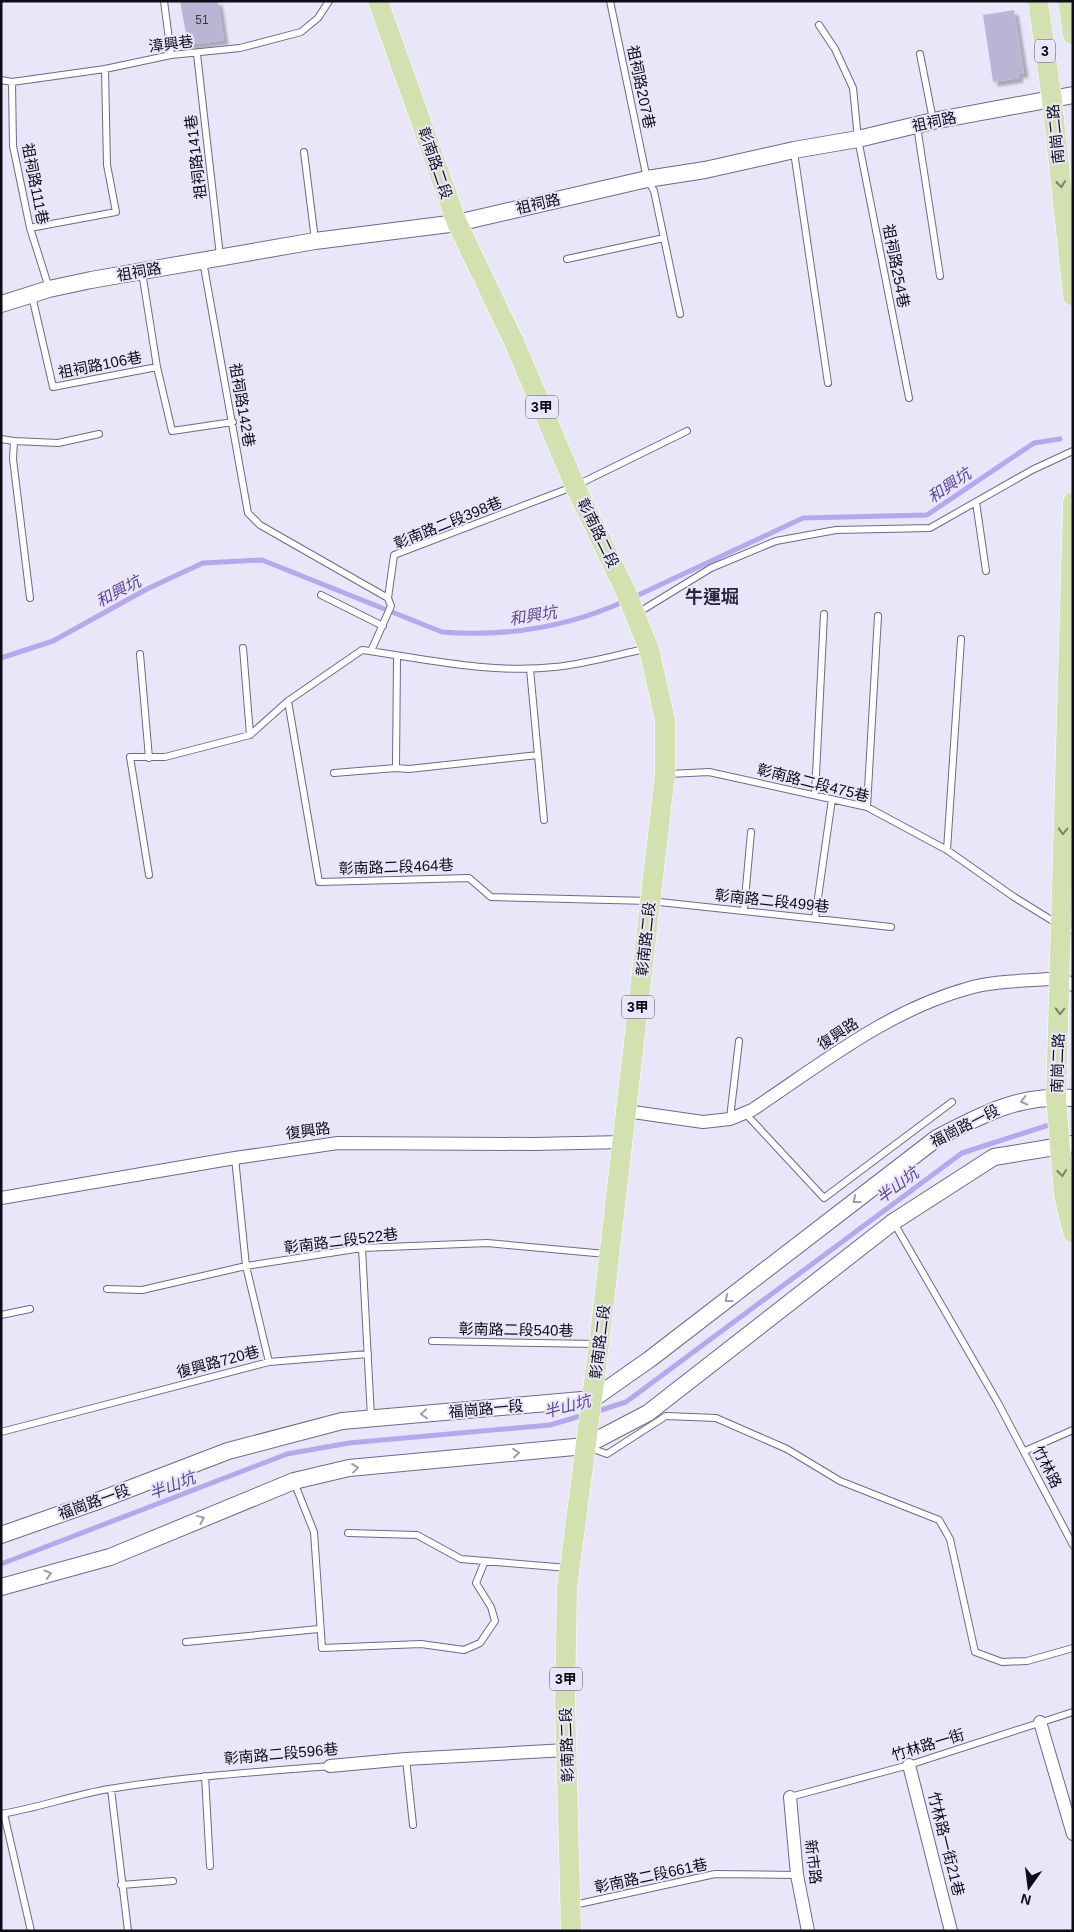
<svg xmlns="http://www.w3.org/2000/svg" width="1074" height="1932" viewBox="0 0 1074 1932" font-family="Arial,'Noto Sans TC',sans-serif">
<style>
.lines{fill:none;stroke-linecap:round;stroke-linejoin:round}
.stream{stroke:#b6a8ec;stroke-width:5}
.building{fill:#bbb5d5;filter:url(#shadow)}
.service-casing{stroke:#6e6986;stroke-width:8}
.minor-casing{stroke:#6e6986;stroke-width:14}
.tertiary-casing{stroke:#6e6986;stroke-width:18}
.primary-casing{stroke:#fff;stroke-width:21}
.service{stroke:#fff;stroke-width:6}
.minor{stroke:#fff;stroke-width:12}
.tertiary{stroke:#fff;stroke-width:16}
.primary{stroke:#d3e1b1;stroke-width:20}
.oneway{stroke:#7a816c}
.oneway2{stroke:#9f9ea2}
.labels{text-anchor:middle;stroke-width:4;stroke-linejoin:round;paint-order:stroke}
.number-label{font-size:12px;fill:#393646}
.shield{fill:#eae6fa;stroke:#504d5b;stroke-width:1}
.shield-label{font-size:14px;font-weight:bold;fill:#0e0c17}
.street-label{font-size:15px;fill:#0e0c17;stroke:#eae6fa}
.water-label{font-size:16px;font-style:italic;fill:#5d4697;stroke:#eae6fa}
.quarter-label{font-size:18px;font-weight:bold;fill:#2b253e;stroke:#eae6fa}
</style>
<defs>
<filter id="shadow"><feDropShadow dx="4.5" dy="4.5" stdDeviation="1" flood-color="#0004"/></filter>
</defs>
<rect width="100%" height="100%" fill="#eae6fa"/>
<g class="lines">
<path class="stream" d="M632,598L803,518L927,515L1034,443L1060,439
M1,658L53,641L147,589L203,563L262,560L442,632C506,637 566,628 625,601
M595,1412L626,1402L962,1153L1055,1123
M1,1564L287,1454L349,1443L550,1425L584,1415"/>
</g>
<path class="building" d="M180,1H218L224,40L188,45Z
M1014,10L1024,73L1018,74L1019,78L993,82L983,15Z"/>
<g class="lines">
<defs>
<path id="service" d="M164,1L171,55
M610,1L647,179L654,191L680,314
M819,25L835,49L853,88L858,139L909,398
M197,54L220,256
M920,54L933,120
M1,80L12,82L105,69L171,55L240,48L301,32L318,18L329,1
M12,82L13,146L30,228L49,288
M917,126L940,276
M304,152L315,240
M794,152L828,383
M30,228L116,212L107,165L105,69
M567,259L664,238
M203,261L248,513L260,525L388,598
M142,272L157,367L172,431L233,422
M32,296L53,387L157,367
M1,439L14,441L13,459L30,598
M14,441L58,443L99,434
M976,502L986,571
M321,595L383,626
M636,614L711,568L776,541L836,530L930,528L1032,470L1073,451
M243,648L250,735
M371,651L391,606L388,598L394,555L575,486L687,431
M140,654L149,758
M397,657L396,768L409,769L538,755
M530,669L544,820
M288,701L319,882L469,878L491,897L650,901L891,927
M334,773L396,768
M669,774L709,772L867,807L947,850L1014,897L1061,926L1073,930
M815,795L824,614
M867,807L878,616
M947,850L961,639
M149,875L130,757H165L250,735L288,701L362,650C426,659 490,674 555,667C585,664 616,655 645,649
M744,910L751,832
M815,919L832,799
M745,1113L824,1198L952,1102
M730,1118L739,1041
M894,1223L997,1401L1073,1545
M362,1248L371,1417
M107,1289L142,1290L246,1266L362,1248L487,1243L606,1254
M1,1315L30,1309
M432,1341L596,1344
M269,1362L368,1354
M1,1432L269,1362L246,1266L235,1158
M588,1447L607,1454L666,1416L716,1418L787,1449L840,1481L939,1520L950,1539L975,1652L1002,1662L1027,1661L1073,1648
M1025,1451L1073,1430
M294,1482L314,1532L322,1648L421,1644L464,1650L480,1643L495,1621L491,1607L476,1583L485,1561
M348,1533L417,1535L461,1559L568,1568
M186,1642L319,1629
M406,1759L413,1825
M205,1776L210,1866
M111,1789L128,1931
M790,1797L909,1765L1073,1712
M1,1814C38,1808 73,1795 109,1789C182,1777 256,1772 330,1766
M4,1814L31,1931
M121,1885L173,1881
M574,1905L715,1874L797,1875"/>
<path id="minor" d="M626,1111L703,1122L730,1119L752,1110C820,1065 887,1011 966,989C996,980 1030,981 1061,978L1073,985
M1,1198L235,1158L338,1143L534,1144L623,1142
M1040,1722L1073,1834
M909,1765L951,1931
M330,1766L406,1759L566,1750
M790,1797L797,1875L808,1931"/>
<path id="tertiary" d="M1,304L49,289L91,280L315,241L457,223L647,179L705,170L794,150L858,139L933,121L1073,95
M1,1535L95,1502L228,1451L342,1421L593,1399L650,1359L937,1138C983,1114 1020,1094 1073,1098
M1,1587L110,1557L294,1481L349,1468L585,1446L648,1413L893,1222L994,1157L1073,1144"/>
<path id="primary" d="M378,1L457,223L515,344L575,486L626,592L649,649L665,720V774L599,1344L567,1589L565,1700L571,1931
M1038,1L1052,100L1073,296
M1068,1L1073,35
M1073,502L1056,1097L1064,1195L1073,1233"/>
</defs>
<use href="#service" class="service-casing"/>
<use href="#minor" class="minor-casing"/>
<use href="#tertiary" class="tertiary-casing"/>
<use href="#primary" class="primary-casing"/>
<use href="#service" class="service"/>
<use href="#minor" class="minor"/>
<use href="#tertiary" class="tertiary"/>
<use href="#primary" class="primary"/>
</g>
<defs><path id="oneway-chevron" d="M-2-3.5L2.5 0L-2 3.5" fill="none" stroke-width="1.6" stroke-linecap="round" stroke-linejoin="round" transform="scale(1.25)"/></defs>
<g class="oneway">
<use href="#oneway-chevron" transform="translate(1061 184) rotate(84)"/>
<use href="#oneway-chevron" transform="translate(1063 831) rotate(92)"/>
<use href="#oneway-chevron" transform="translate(1060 1011) rotate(92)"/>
<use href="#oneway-chevron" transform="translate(1062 1173) rotate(84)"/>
</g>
<g class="oneway2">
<use href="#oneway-chevron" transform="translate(1024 1101) rotate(166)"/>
<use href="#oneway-chevron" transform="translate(856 1200) rotate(142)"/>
<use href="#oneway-chevron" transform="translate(728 1299) rotate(142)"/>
<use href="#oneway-chevron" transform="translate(424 1414) rotate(175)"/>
<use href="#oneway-chevron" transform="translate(516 1453) rotate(-5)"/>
<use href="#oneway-chevron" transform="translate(355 1468) rotate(-7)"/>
<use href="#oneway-chevron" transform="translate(201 1519) rotate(-22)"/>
<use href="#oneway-chevron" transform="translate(48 1574) rotate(-16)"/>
</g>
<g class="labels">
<g class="number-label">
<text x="202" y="24">51</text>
</g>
<g class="shield">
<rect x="1035" y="39.5" width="20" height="23" rx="4"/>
<rect x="526" y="395.5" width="32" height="23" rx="4"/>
<rect x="622" y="995.5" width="32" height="23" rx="4"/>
<rect x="550" y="1667.5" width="32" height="23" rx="4"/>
</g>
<g class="shield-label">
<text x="1045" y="56">3</text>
<text x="542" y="412">3甲</text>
<text x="638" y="1012">3甲</text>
<text x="566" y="1684">3甲</text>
</g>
<g class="street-label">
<text transform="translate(171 44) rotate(-7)" y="5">漳興巷</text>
<text transform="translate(641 87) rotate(78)" y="5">祖祠路207巷</text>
<text transform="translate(934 122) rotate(-12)" y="5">祖祠路</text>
<text transform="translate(1056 134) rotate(-96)" y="5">南崗二路</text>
<text transform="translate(196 157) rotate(-97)" y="5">祖祠路141巷</text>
<text transform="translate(435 163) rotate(71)" y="5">彰南路二段</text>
<text transform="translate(35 184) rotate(79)" y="5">祖祠路111巷</text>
<text transform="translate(538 204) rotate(-13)" y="5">祖祠路</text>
<text transform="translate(896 266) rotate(79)" y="5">祖祠路254巷</text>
<text transform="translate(139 272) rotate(-10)" y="5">祖祠路</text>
<text transform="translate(100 365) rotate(-11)" y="5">祖祠路106巷</text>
<text transform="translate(242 405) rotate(80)" y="5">祖祠路142巷</text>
<text transform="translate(448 523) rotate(-22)" y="5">彰南路二段398巷</text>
<text transform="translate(598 533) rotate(64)" y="5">彰南路二段</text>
<text transform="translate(813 783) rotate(14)" y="5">彰南路二段475巷</text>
<text transform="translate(396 867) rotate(-2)" y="5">彰南路二段464巷</text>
<text transform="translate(772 901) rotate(6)" y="5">彰南路二段499巷</text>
<text transform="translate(646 939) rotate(-84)" y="5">彰南路二段</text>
<text transform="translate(838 1034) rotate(-33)" y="5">復興路</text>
<text transform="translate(1058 1063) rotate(-88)" y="5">南崗二路</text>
<text transform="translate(965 1126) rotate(-27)" y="5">福崗路一段</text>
<text transform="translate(308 1131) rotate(-8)" y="5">復興路</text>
<text transform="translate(341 1241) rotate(-7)" y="5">彰南路二段522巷</text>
<text transform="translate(516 1330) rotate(1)" y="5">彰南路二段540巷</text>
<text transform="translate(600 1342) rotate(-83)" y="5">彰南路二段</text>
<text transform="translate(218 1362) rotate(-15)" y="5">復興路720巷</text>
<text transform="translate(486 1409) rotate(-5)" y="5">福崗路一段</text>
<text transform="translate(1047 1467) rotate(63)" y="5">竹林路</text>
<text transform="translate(94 1502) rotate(-20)" y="5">福崗路一段</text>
<text transform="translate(567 1745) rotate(-92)" y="5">彰南路二段</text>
<text transform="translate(928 1745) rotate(-17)" y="5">竹林路一街</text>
<text transform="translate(281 1754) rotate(-5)" y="5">彰南路二段596巷</text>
<text transform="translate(946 1844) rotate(76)" y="5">竹林路一街21巷</text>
<text transform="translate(813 1862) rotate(83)" y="5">新市路</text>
<text transform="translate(651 1876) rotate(-12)" y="5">彰南路二段661巷</text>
</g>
<g class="water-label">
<text transform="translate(949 485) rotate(-34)" y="6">和興坑</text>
<text transform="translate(118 591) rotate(-28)" y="6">和興坑</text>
<text transform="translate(533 615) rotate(-9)" y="6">和興坑</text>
<text transform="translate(897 1185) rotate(-37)" y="6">半山坑</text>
<text transform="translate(567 1406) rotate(-15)" y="6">半山坑</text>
<text transform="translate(172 1485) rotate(-21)" y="6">半山坑</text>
</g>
<g class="quarter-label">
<text x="712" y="603">牛運堀</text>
</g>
</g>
<rect width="1074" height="1932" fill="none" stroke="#0e0c17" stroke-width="5"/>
<g transform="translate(1029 1887) rotate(194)" stroke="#eae6fa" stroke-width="4" paint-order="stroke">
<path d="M0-4L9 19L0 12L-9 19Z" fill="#0e0c17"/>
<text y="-8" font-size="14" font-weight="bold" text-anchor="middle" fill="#0e0c17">N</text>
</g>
</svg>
